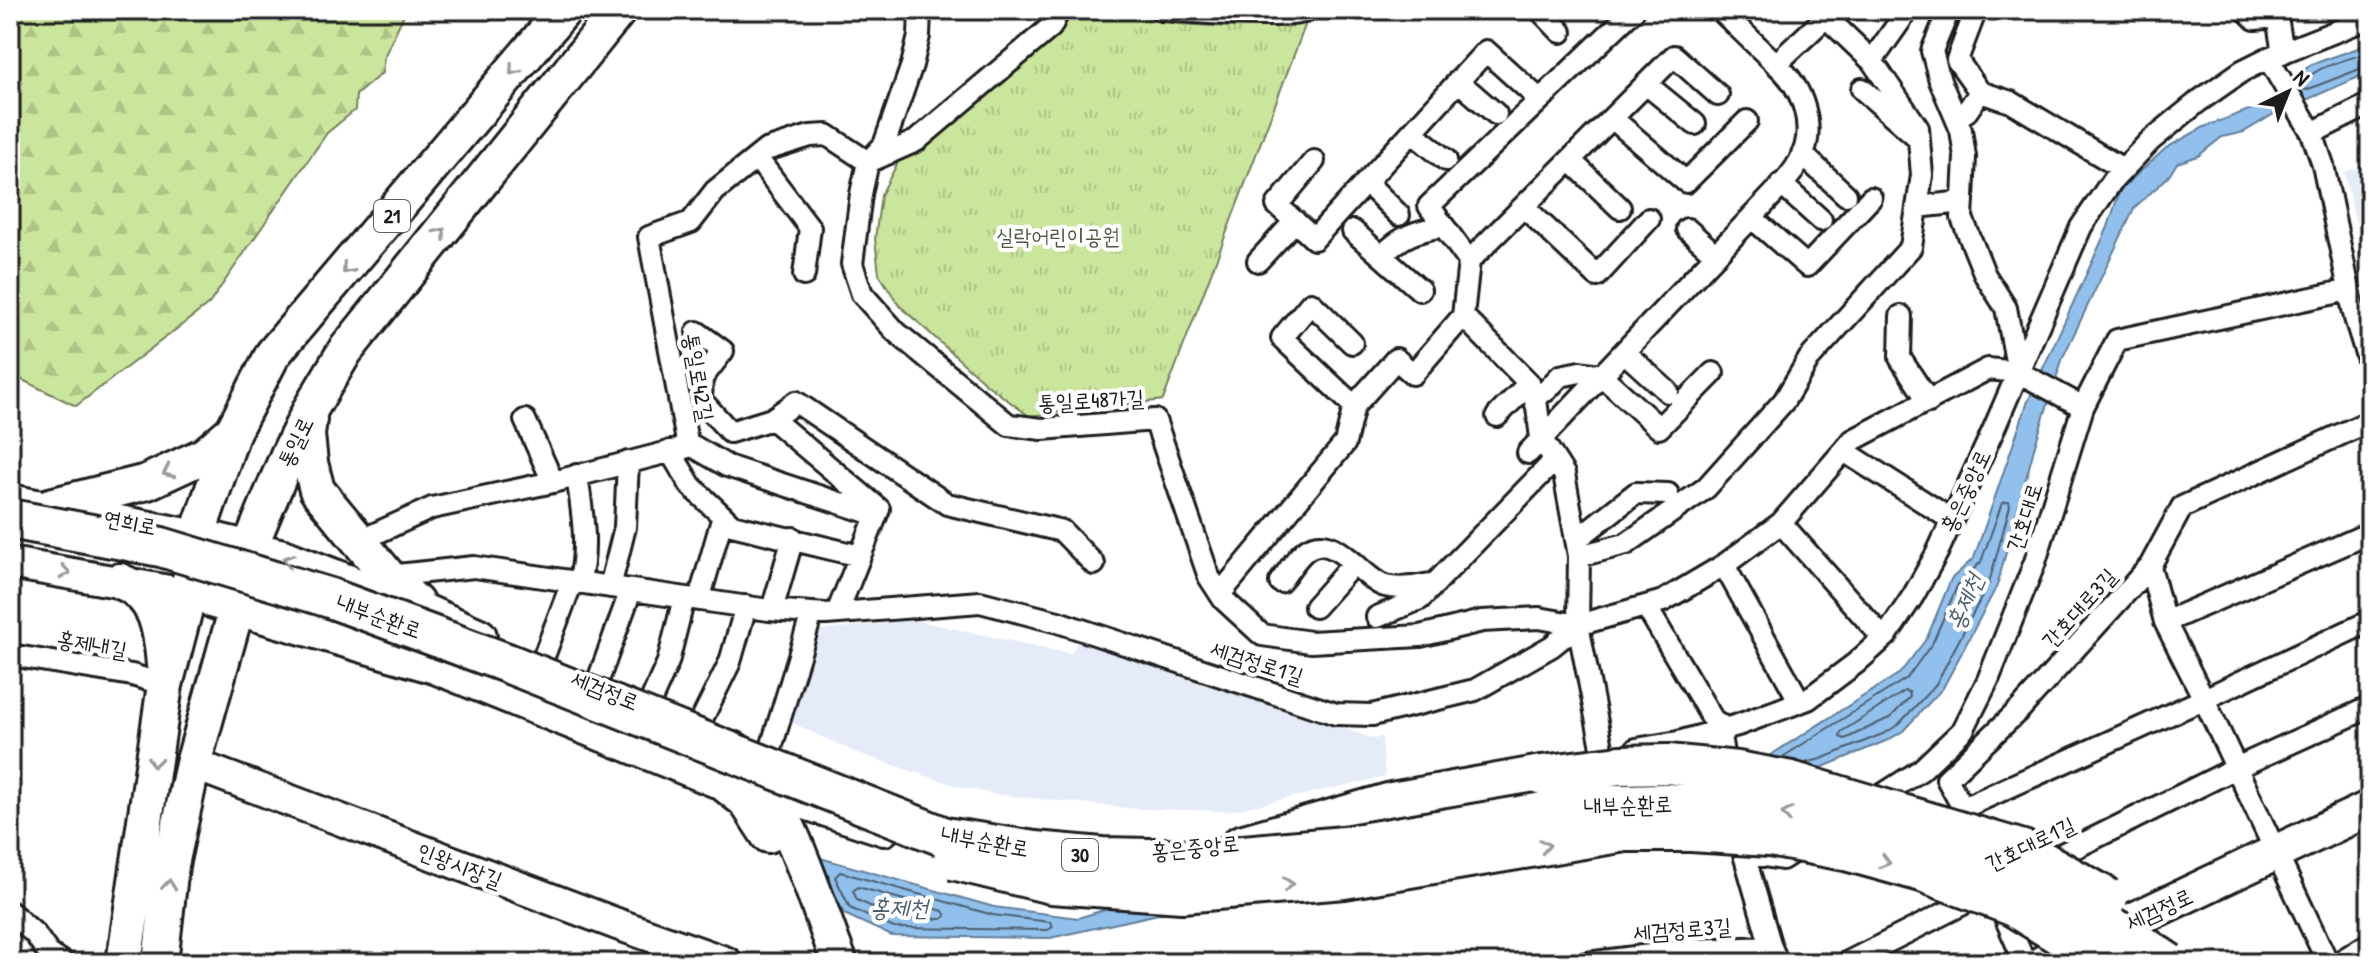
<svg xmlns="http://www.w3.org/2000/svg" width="2380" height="973" viewBox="0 0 2380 973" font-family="'Patrick Hand','Poor Story',sans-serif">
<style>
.built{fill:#e6ebf9}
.forest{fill:url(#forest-firs);stroke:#73805c;stroke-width:2}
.park{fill:url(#park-tufts);stroke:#73805c;stroke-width:2}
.water{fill:#91c0ec;stroke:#627e99;stroke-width:2}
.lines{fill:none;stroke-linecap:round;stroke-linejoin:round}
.shore{stroke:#4b5e6f;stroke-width:2}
.street-casing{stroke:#1c1c1c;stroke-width:26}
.secondary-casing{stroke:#1c1c1c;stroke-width:36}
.primary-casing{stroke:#1c1c1c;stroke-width:40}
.highway-casing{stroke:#1c1c1c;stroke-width:44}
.street{stroke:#fff;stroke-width:20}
.secondary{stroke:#fff;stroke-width:30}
.primary{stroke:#fff;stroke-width:34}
.highway{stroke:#fff;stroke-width:38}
.highway-bridge-casing{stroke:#1c1c1c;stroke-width:44;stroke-linecap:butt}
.highway-bridge{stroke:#fff;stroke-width:38}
.oneway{stroke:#999}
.labels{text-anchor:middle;stroke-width:8;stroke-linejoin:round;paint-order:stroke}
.shield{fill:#fff;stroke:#606060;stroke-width:2}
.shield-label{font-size:20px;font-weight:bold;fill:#1c1c1c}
.park-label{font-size:22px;fill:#505842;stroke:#fff}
.street-label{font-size:22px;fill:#1c1c1c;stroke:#fff}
.water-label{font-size:24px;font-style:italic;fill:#4b5e6f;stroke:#fff}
</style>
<defs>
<pattern id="forest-firs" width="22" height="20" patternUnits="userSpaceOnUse" patternTransform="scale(2)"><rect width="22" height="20" fill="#cae59c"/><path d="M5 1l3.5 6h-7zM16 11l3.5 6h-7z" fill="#adc486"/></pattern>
<pattern id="park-tufts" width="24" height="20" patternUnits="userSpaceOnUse" patternTransform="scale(2)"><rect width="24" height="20" fill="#cae59c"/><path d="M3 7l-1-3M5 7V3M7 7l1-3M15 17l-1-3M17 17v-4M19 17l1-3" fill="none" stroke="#adc486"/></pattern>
</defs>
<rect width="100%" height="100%" fill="#fff"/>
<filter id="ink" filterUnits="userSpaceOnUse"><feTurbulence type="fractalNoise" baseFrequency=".0125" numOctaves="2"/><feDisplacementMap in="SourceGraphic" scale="16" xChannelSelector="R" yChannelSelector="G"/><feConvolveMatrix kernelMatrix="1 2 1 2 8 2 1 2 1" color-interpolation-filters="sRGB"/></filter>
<g filter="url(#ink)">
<path class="built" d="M2370,165V283L2344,172Z
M914,620L1071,654L1079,638L1374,739L1382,736L1385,777L1229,811L1139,809L993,794L957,786L857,753L788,721L814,631Z"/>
<path class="forest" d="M10,10H406L384,57L382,73L356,95L355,110L327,133L209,304L76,406L10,374Z"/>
<path class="park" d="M1066,10H1115L1121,13L1178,24L1232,27L1306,23L1163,400L1029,416L986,384L899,305L879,274L875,239L881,195L898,162L975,101Z"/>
<path class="water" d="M2370,44V72L2274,114L2244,132L2222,137L2198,156L2177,163L2168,177L2135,207L2063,357L2035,445L1997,586L1943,688L1903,731L1888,740L1823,767L1050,938L892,936L844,914L817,857L994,907L1078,918L1185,885L1739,775L1900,673L1927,638L1951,579L1974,558L2028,401L2108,227L2120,190L2166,148L2204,127L2270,102L2310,65Z"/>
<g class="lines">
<path class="shore" d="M2370,52C2348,60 2310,66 2300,88L2306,90L2370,65
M1905,691L1909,692L1910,697L1891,717L1845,739L1840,737L1841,732Z
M1781,758L1907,678L1933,642L1958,584L1981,562L2002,503L2009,502L2010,506L1989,583L1936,684L1898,725L1885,733L1821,759L1805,763
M840,872L993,915L1050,922L1053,927L1048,930L894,928L850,908L835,877Z
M858,887L943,911L946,916L942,919L896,918L857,900L853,891Z"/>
<defs>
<path id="street" d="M920,10L919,36L912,65L884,145L868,162L861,194L852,264L862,294L896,332L1009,425L1042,429L1155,420L1209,577L1224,600L1262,635L1311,642L1420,636L1482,621L1539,618L1578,625
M1161,10C1190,11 1289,21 1310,10
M1540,10L1561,32
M1720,10L1776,64L1826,17L1872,61
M1949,10L1932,51L1940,81L1961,130L1965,157L1962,218L1985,275L2006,308L2018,372
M2246,10L2255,19L2277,17
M2278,10L2277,17L2283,53
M2268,58L2312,133L2323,165L2355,318L2370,366
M1458,81L1496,114
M1646,84L1695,124
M1862,89L1916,136
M1980,92L2011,102L2123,169
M1612,118L1686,182L1747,121
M1956,118L1967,111L1980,92L1957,60L1976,10
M1412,132L1446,160
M2312,133L2370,104
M1802,154L1846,195
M757,158L810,228L804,275
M875,159L916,141L1051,27L1059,10
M1570,160L1620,208
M1314,161L1277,205L1314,239L1486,51L1540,100
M1366,182L1399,215
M1781,184L1821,220
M1524,207L1597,276L1649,219
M1917,207L1963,202
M1752,218L1807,266L1871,198
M1687,229L1716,255
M1353,231L1420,290
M1383,255C1402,235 1417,231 1443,226
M1258,261L1295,221
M1469,261L1674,56L1718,95
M1901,316L1900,358L1929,402
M697,332L723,351L702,378L701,400L730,432L772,419L796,402L947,504L1062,531L1094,564
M1352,343L1311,303L1282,338L1354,406L1396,359L1413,374L1463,316
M1624,352L1668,392
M1546,391L1560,376L1580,372L1601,375L1659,428L1713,373
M1497,416L1529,383
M772,419L879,509L837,613
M525,420L553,482
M686,442L727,466L876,515
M670,451L691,486L732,525L860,556
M1844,451L1952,520
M1528,453L1766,202C1777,190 1791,177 1799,162C1818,129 1803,87 1776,64
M577,475C582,513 589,546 579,583
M1781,523L1883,638
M1576,540L1636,493L1668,494
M359,541L432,508L553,482L688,447L649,237L691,222L715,191L766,150L810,136L827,135L868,162
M1579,556L1626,544L1706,488L1784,401L1809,359L1911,247L1922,175L1918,128L1872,61L1905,14
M1724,565L1800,702
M2150,566L2165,622L2204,699L2328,963
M388,576L474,567L769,610L826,614L980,602L1058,622L1336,714L1372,715L1475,690L1552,646L1578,625L1663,601L1724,565L1781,523L1853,440L1988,369L2018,372L2083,407
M1280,582C1288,572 1298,554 1309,548C1337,533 1362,579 1385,586C1401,590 1420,586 1436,583
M610,587L625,527L628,462
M1220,594L1345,443L1354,406
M699,600L723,516
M1646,606L1719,730L1727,777
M1315,607L1354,563
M772,610L793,538
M1377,617L1420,599L1555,460
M2165,622L2370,533
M10,655L132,675L165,685
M541,664L572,582
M596,686L631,590
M648,707L668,662L684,598
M698,727L730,662L746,606
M1636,749L1678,742L1738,725L1808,699L1856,663L1887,635L1913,596L1937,553L1992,433L2081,227L2112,181L2150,141L2199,101L2242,71L2268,58L2370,18
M768,758L812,613
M1607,773L1578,625L1579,556L1564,474L1541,438L1537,407L1529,383L1463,316L1469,261L1429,206L1634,10
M1868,804L1921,770L1963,730L1988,680L2035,562L2083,407L2117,340L2349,290
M1963,808L2204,699L2370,621
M1973,838L1963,808L1947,779L2021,708L2150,566L2182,507L2370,421
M1741,844L1771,947L1778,963
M1745,853L1782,859L1804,845
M2042,864L2236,768L2370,707
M1998,901L2025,963
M10,912L35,934L49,954L64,963
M1587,963L1690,950L1771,947
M1846,963L1981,895
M2338,963L2370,943"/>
<path id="secondary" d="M10,500L197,536
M10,563L186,594
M1665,763L1694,754L1719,730
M193,764L617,924L727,963
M769,792L884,830"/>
<path id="primary" d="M309,419L307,435L310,463L317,490L388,576L416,603
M50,506L147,482L205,455L233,431
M197,536L283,557L425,612L479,636
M120,581C157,596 161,629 164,665
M214,601L435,666L722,782L746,801L768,835
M735,750C788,797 814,898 840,963
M124,963L165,685L186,605L197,536L233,431L273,354L564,10
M160,963L171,865L193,764L234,618L249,549L288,455L311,408L345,351L619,10
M2043,963L2370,808"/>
<path id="highway" d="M1241,845L1392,802L1542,775"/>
</defs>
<use href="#street" class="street-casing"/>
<use href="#secondary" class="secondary-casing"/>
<use href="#primary" class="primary-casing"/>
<use href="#highway" class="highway-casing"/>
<use href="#street" class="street"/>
<use href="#secondary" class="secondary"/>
<use href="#primary" class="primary"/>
<use href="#highway" class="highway"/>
<defs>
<path id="highway-bridge" d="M10,519L161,547L330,598L507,663L945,837L1035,851L1102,857L1199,859L1344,846L1584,805L1665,803L1751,807L1854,825L1933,846L2031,884L2130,937L2169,963
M1542,775L1620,765L1668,764L1737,771L1791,781L2023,850L2108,898
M953,860L1051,884L1182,893L1344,879L1625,832H1691L1770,837L1846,851L1922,872L2012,906L2106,963"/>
</defs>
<use href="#highway-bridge" class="highway-bridge-casing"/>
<use href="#highway-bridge" class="highway-bridge"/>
</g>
<defs><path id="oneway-chevron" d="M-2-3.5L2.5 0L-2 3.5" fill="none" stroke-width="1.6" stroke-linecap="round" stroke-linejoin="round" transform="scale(2)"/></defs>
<g class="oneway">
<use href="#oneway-chevron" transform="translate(514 70) rotate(130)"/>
<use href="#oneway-chevron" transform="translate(441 233) rotate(-51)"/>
<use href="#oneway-chevron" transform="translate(347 269) rotate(131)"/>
<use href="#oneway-chevron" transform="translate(168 472) rotate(155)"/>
<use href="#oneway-chevron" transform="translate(288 560) rotate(-161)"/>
<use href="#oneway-chevron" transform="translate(65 572) rotate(9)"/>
<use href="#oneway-chevron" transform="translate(154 762) rotate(98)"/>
<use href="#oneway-chevron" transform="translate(1787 814) rotate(-170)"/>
<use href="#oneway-chevron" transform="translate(1545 846) rotate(-10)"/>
<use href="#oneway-chevron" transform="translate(1885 862) rotate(15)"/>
<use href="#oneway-chevron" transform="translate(1288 884) rotate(-5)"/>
<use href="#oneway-chevron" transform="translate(169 885) rotate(-84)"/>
</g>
</g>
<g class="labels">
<g class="shield">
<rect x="374" y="200" width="36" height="32" rx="6"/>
<rect x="1062" y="839" width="36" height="32" rx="6"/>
</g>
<g class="shield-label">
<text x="392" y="223">21</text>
<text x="1080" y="862">30</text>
</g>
<g class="park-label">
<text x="1058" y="244">실락어린이공원</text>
</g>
<g class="street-label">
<text transform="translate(699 377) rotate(80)" y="8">통일로42길</text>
<text transform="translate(1091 400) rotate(-3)" y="8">통일로48가길</text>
<text transform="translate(295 442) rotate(-64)" y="8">통일로</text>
<text transform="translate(1965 491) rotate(-65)" y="8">홍은중앙로</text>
<text transform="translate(2024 517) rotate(-72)" y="8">간호대로</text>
<text transform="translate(130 522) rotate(11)" y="8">연희로</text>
<text transform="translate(2079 608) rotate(-48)" y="8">간호대로3길</text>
<text transform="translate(379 616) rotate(20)" y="8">내부순환로</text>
<text transform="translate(92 644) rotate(10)" y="8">홍제내길</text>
<text transform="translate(1257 662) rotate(18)" y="8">세검정로1길</text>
<text transform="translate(605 690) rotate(22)" y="8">세검정로</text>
<text transform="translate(1628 805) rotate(-2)" y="8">내부순환로</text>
<text transform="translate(985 841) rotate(10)" y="8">내부순환로</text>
<text transform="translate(2030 844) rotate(-26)" y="8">간호대로1길</text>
<text transform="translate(1195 847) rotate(-6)" y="8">홍은중앙로</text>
<text transform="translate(460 865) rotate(21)" y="8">인왕시장길</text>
<text transform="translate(2159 909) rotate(-25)" y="8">세검정로</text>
<text transform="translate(1682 929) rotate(-4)" y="8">세검정로3길</text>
</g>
<g class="water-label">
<text transform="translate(1965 602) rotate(-67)" y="8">홍제천</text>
<text x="899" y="916">홍제천</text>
</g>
</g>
<rect width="2380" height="973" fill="none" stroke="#fff" stroke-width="40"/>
<rect x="20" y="20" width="2340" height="933" fill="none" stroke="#1c1c1c" stroke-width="3" filter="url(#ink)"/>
<g transform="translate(2288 92) rotate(43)" stroke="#ffffff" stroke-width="6" paint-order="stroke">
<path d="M0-6L14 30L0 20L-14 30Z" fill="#1c1c1c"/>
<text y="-12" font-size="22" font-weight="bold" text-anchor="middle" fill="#1c1c1c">N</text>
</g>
</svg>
